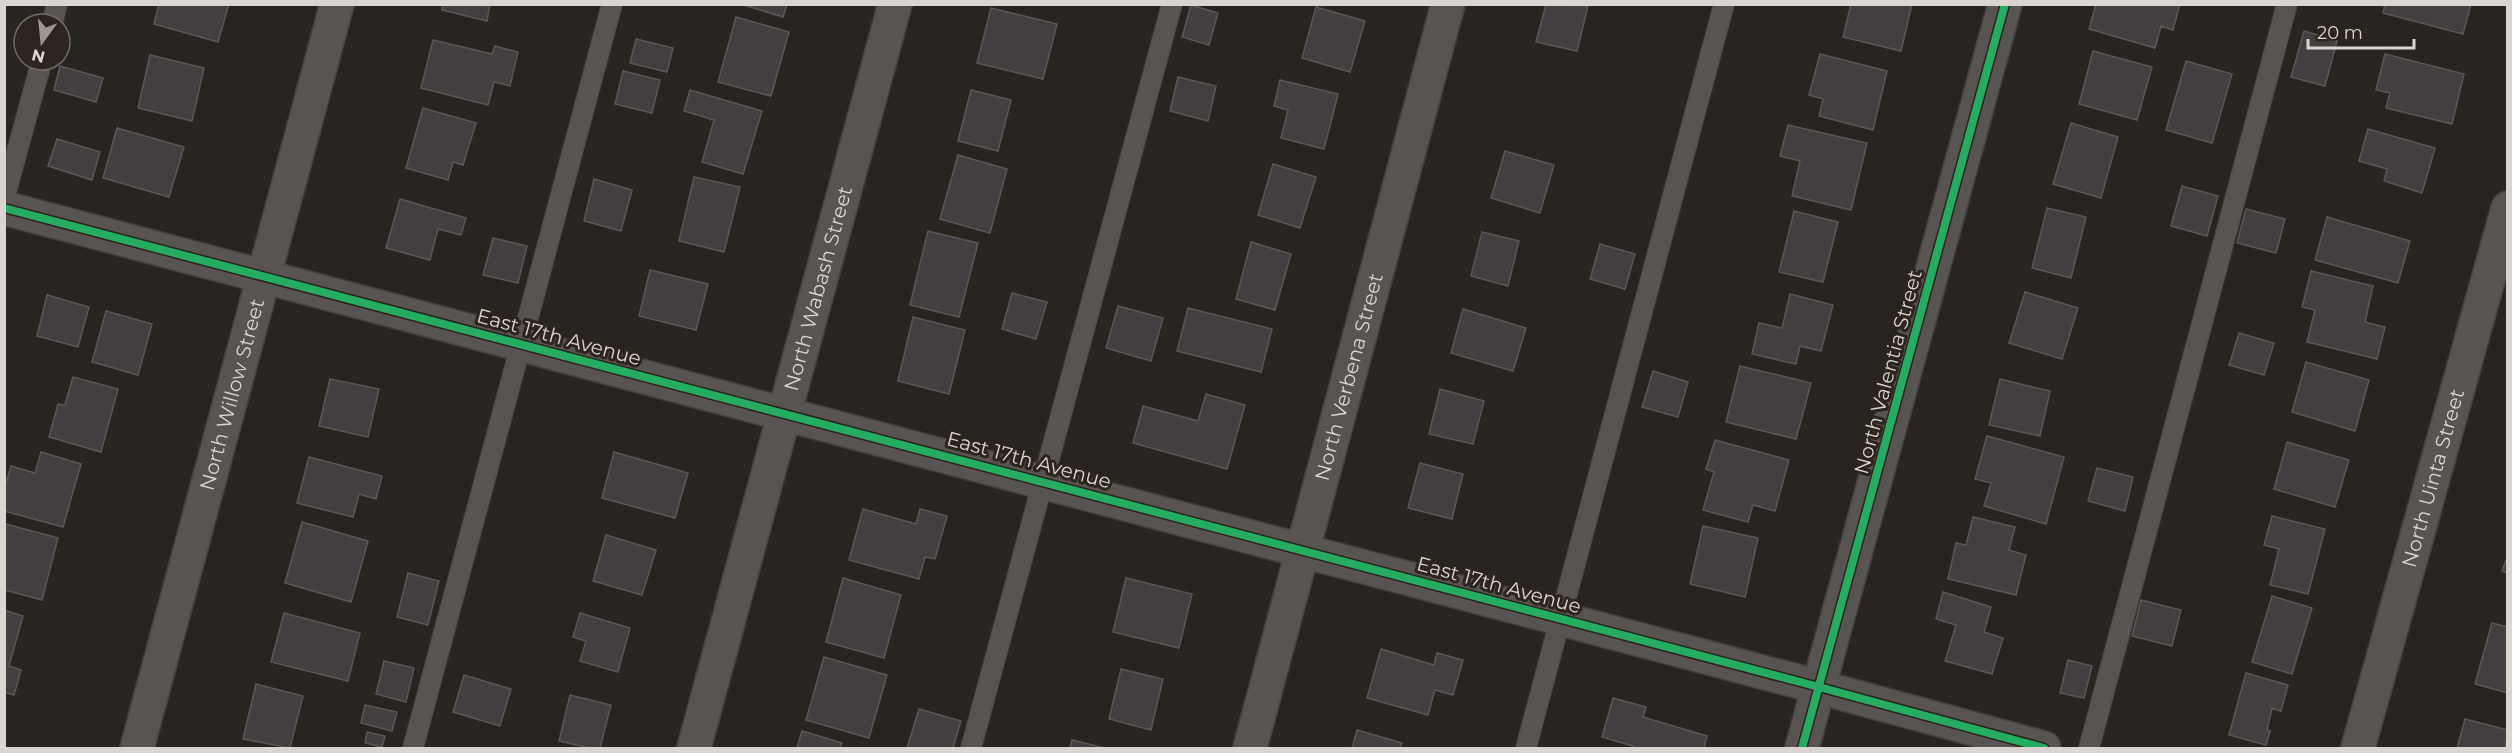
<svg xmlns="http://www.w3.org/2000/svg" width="2512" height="753" viewBox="0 0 2512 753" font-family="Montserrat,sans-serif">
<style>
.building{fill:#453e41;stroke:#5b5756;stroke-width:1.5}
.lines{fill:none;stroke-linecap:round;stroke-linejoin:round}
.service-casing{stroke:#45413e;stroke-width:22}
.minor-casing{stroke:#45413e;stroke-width:36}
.tertiary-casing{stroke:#45413e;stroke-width:36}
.service{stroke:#575451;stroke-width:20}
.minor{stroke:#575451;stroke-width:33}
.tertiary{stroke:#575451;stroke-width:33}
.cycleway-casing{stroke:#2c241d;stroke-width:11}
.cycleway{stroke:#26ab63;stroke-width:8}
.labels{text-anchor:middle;stroke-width:6;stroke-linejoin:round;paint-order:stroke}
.street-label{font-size:20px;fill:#dbd5d1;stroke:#2c241d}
</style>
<rect width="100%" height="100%" fill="#282420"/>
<path class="building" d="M159,4H229L218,42L154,24Z
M443,4H490L487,21L442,10Z
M740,4H787L783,17Z
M1546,4L1588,6L1577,51L1536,42Z
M1851,4H1912L1901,51L1843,37Z
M2096,4H2180L2173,30L2161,26L2155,48L2089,29Z
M2385,4H2471L2463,34L2383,13Z
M1191,5L1218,13L1209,45L1182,37Z
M1316,7L1365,21L1350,72L1302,58Z
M991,8L1057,24L1043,79L977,63Z
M736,17L789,32L771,96L718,82Z
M2304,31L2337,41L2325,86L2291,77Z
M636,39L673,48L667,72L630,63Z
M433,40L492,54L495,46L518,52L510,86L494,82L488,105L421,88Z
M2093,51L2152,67L2137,120L2079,104Z
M1820,54L1887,71L1873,130L1819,116L1823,99L1809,95Z
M2385,54L2464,74L2452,124L2386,108L2390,93L2376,90Z
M150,55L204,68L192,121L138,108Z
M2186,61L2232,74L2212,143L2166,130Z
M60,66L103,78L96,102L54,90Z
M623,71L660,80L652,113L615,104Z
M1178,77L1216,86L1208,121L1170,111Z
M1280,80L1338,94L1324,149L1281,138L1288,110L1274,106Z
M690,90L762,111L743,174L702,162L714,120L684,111Z
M971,90L1011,100L998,151L958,141Z
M423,108L476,123L463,165L453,162L448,180L406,168Z
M2071,123L2118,137L2101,198L2053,184Z
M1788,125L1867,143L1851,210L1792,196L1800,161L1780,156Z
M117,128L184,147L169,197L103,178Z
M2368,129L2435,148L2422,193L2384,181L2387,169L2359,161Z
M57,139L100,152L92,180L48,166Z
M1505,151L1554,165L1540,213L1491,198Z
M958,155L1007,169L990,233L940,219Z
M1273,164L1316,177L1300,228L1258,215Z
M694,177L740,187L724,252L679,241Z
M594,179L632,190L621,231L584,221Z
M2182,186L2218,196L2207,236L2171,226Z
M400,199L466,218L461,235L438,229L430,260L386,248Z
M2047,208L2086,217L2071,278L2032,268Z
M2246,209L2285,219L2276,253L2237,243Z
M1794,211L1838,222L1823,282L1779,272Z
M2327,217L2410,241L2398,283L2315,260Z
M928,231L978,243L959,317L910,305Z
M1482,232L1519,241L1508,286L1471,276Z
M493,238L527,246L518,283L483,275Z
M1251,242L1291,254L1275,310L1236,299Z
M1600,244L1635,254L1625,289L1590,279Z
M650,270L708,284L696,330L639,316Z
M2311,271L2373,286L2365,322L2385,327L2377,359L2307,342L2315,310L2302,307Z
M2025,292L2078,308L2062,359L2009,343Z
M1012,293L1047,302L1036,339L1002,329Z
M1790,294L1833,305L1821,351L1800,346L1796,364L1752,354L1759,323L1782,328Z
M47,295L89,307L78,347L37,336Z
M1118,306L1163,318L1151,361L1106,348Z
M1188,308L1272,329L1261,372L1177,351Z
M1463,309L1526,328L1513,371L1451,353Z
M106,311L152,324L138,375L92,362Z
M913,317L965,330L949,394L898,381Z
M2239,333L2274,343L2264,375L2229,365Z
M2306,362L2369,380L2355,431L2292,412Z
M1740,366L1811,383L1796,439L1726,422Z
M1653,371L1688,382L1678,417L1642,407Z
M73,377L118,389L101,452L49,437L58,404L65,405Z
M330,379L379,389L368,437L319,426Z
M2000,379L2050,391L2040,436L1989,425Z
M1440,389L1484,401L1473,444L1429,434Z
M1206,394L1245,405L1227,469L1133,443L1143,406L1198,421Z
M1987,436L2064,457L2046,524L1984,506L1991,483L1975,479Z
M1715,440L1789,460L1775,511L1753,505L1748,522L1703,510L1714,472L1706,469Z
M2287,442L2349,460L2335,507L2274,489Z
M41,452L81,464L63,527L4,511V489L11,466L35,473Z
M614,452L688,473L675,518L602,498Z
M309,457L382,476L376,499L359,494L353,517L297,503Z
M1420,463L1463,474L1452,519L1408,508Z
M2097,468L2133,477L2125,511L2088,501Z
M863,509L916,524L920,509L947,516L935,559L925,557L919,579L849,560Z
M2272,516L2325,529L2308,594L2270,585L2279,549L2264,545Z
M1973,517L2015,527L2009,550L2026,555L2016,595L1948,579L1956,543L1966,545Z
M302,522L368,541L351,602L285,583Z
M6,524L58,538L42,600L4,590Z
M1703,526L1758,538L1745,597L1690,584Z
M606,535L656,550L642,595L593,581Z
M2508,555V573L2502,571Z
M408,573L439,581L428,625L397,617Z
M843,578L901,595L884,658L826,642Z
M1126,578L1192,594L1179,648L1113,632Z
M1943,592L1991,607L1984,632L2003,638L1992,674L1945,661L1956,625L1936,619Z
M2272,596L2312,608L2292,674L2252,662Z
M2141,600L2181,610L2172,646L2132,636Z
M4,610L23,616L9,666L21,670L14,695L4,692Z
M284,613L360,633L348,681L271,662Z
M580,613L630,628L618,672L580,661L586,641L573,637Z
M2492,623L2508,627V693L2475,684Z
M1381,649L1434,665L1437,653L1463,660L1453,695L1435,690L1428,715L1367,698Z
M824,657L887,675L869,738L806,720Z
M2068,660L2092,666L2084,698L2060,693Z
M384,661L414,668L406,702L376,694Z
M1121,669L1163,679L1151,730L1109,719Z
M2246,673L2288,685L2281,711L2272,708L2267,730L2270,731L2266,745L2229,735Z
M464,675L511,689L500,726L453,712Z
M256,684L303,696L290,748L243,739Z
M570,695L611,705L600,748H589L559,741Z
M1613,698L1646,707L1643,717L1707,736L1704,748H1632L1633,746L1602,737Z
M365,705L397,712L392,731L361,723Z
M919,709L961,721L953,748H907Z
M2465,719L2508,730L2505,748H2457Z
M1357,730L1402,743L1400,748H1352Z
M802,731L842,743L840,748H797Z
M367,732L385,736L382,747L365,743Z
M1072,740L1105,748H1070Z"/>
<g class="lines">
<defs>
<path id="service" d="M52,24L57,4
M4,199L42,60
M413,748L612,4
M971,748L1172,4
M1526,748L1724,4
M2089,748L2287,4"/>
<g id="minor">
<path id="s1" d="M137,748L337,4"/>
<path id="s2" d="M694,748L895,4"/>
<path id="s3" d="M1250,748L1448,4"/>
<path d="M1802,748L2005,4"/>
</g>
<g id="tertiary">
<path d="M4,208L1819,687L2044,748"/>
<path id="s4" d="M2358,748L2508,208"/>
</g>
</defs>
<use href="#service" class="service-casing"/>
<use href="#minor" class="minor-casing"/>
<use href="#tertiary" class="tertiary-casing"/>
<use href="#service" class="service"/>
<use href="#minor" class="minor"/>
<use href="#tertiary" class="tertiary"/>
<defs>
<path id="cycleway" d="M4,208L1819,687L2044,748
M1802,748L2005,4"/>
</defs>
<use href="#cycleway" class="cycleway-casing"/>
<use href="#cycleway" class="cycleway"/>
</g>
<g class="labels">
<g class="street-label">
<text dy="7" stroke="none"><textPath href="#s2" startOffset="476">North Wabash Street</textPath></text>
<text transform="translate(559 337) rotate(15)" y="7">East 17th Avenue</text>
<text transform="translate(1888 372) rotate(-75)" y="7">North Valentia Street</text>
<text dy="7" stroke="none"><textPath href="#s3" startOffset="384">North Verbena Street</textPath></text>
<text dy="7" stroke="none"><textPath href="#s1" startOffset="366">North Willow Street</textPath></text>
<text transform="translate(1029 460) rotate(15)" y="7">East 17th Avenue</text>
<text dy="7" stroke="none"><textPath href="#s4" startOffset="280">North Uinta Street</textPath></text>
<text transform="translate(1499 585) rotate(15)" y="7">East 17th Avenue</text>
</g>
</g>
<rect width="2512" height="753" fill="none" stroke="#dbd5d1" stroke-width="12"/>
<g transform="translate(42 42) rotate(195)"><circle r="28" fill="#2c241d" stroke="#726b65" stroke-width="1.5"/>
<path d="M0-4.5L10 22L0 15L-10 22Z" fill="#9c9793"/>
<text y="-9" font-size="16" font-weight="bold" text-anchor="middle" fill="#dbd5d1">N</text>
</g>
<path d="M2308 39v9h106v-9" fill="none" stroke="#dbd5d1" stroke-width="3"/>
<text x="2317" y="39" font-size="18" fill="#dbd5d1" stroke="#2c241d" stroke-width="4.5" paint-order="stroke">20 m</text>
</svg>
